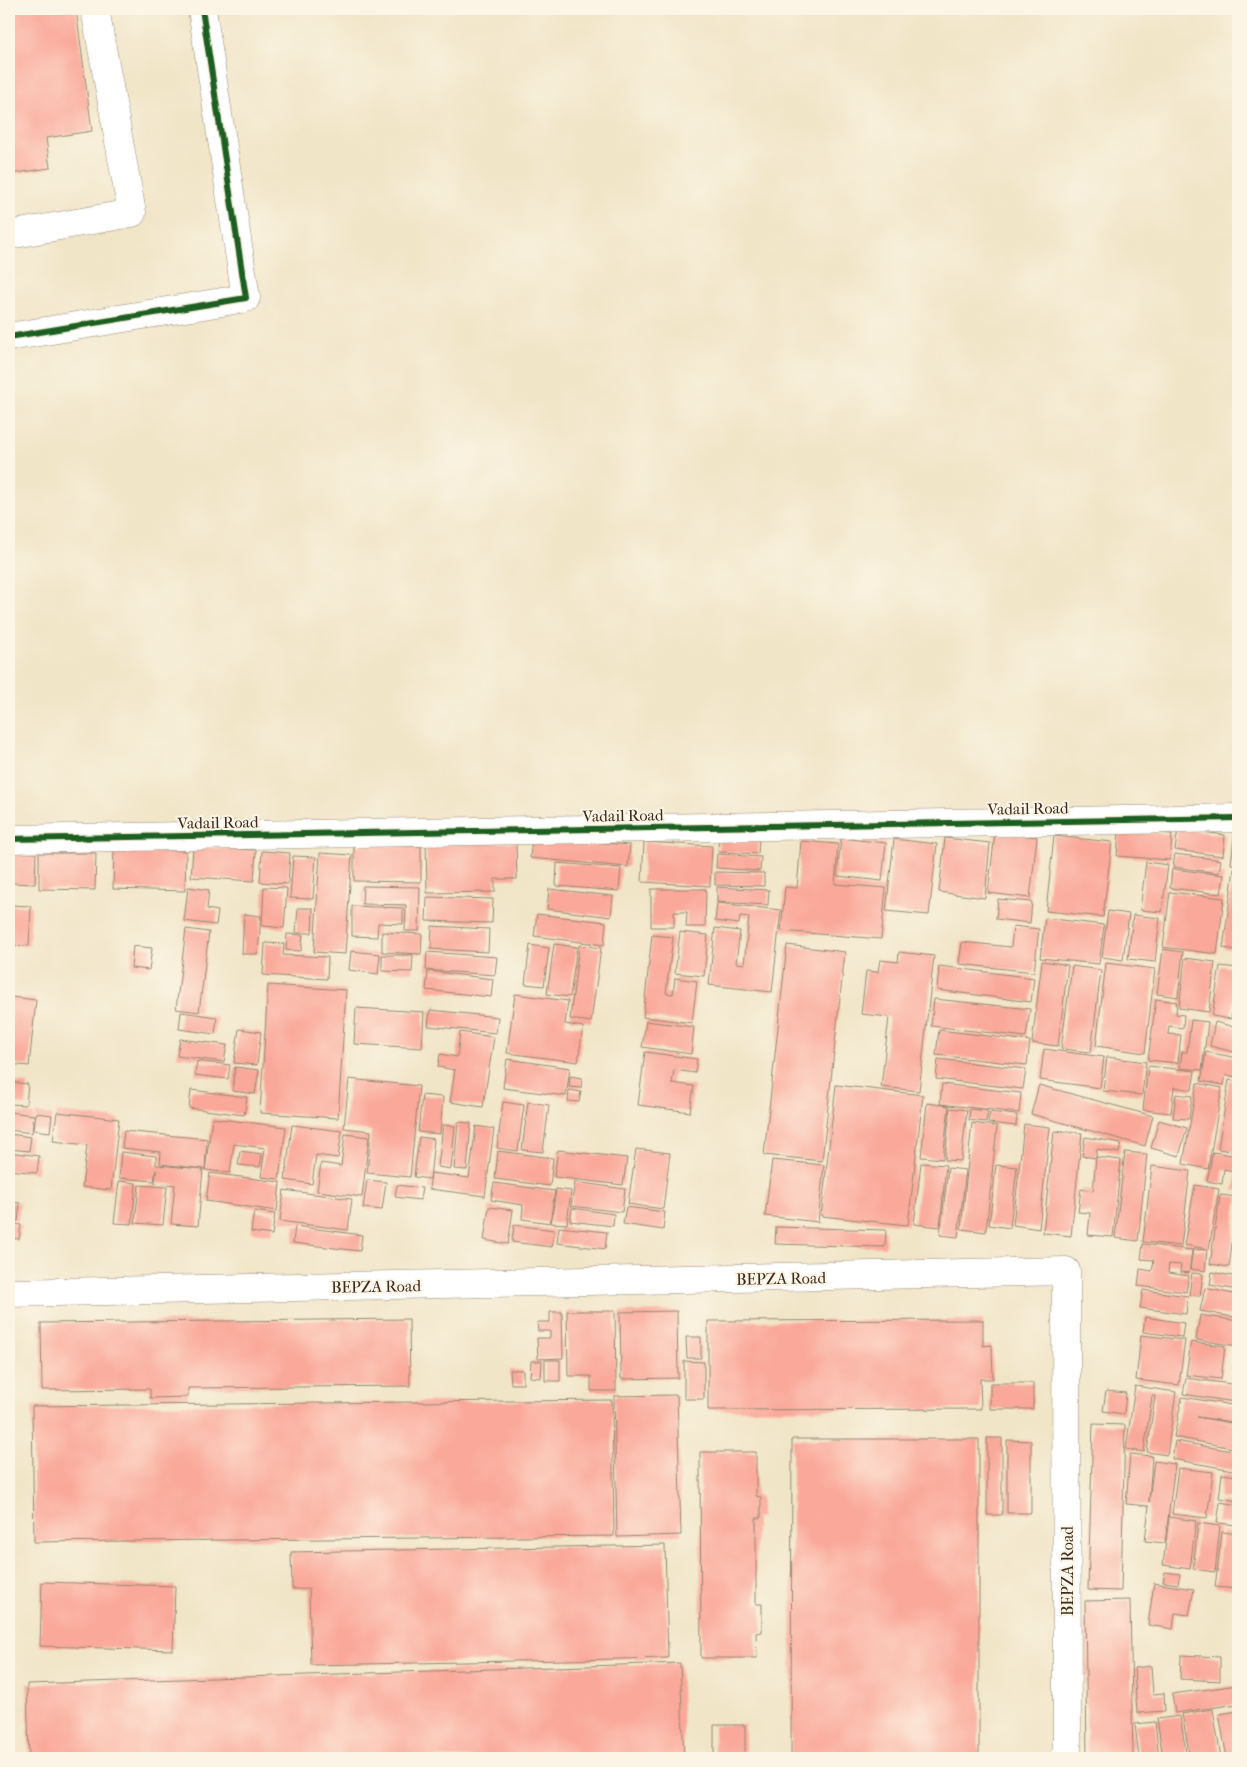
<svg xmlns="http://www.w3.org/2000/svg" width="1247" height="1767" viewBox="0 0 1247 1767" font-family="'IM FELL French Canon',serif">
<style>
.building{fill:#faa899}
.lines{fill:none;stroke-linecap:round;stroke-linejoin:round}
.minor-casing{stroke:#968873;stroke-width:29}
.minor{stroke:#fff;stroke-width:28}
.cycleway-casing{stroke:#fcf5e5;stroke-width:9}
.cycleway{stroke:#1b5e20;stroke-width:6}
.labels{text-anchor:middle;stroke-width:4;stroke-linejoin:round;paint-order:stroke}
.street-label{font-size:16px;fill:#3b2a1e;stroke:#fcf5e5}
</style>
<rect width="100%" height="100%" fill="#fcf5e5"/>
<filter id="ink" filterUnits="userSpaceOnUse"><feTurbulence type="fractalNoise" baseFrequency=".02" numOctaves="2"/><feDisplacementMap in="SourceGraphic" scale="10" xChannelSelector="R" yChannelSelector="G"/><feConvolveMatrix kernelMatrix="1 2 1 2 8 2 1 2 1" color-interpolation-filters="sRGB"/></filter>
<filter id="wash" filterUnits="userSpaceOnUse"><feTurbulence type="fractalNoise" baseFrequency=".0096" numOctaves="4" result="noise"/><feDisplacementMap in="SourceGraphic" scale="20" xChannelSelector="R" yChannelSelector="G"/><feGaussianBlur stdDeviation="1.12" result="paint"/><feColorMatrix in="noise" values="0 0 0 0 0 0 0 0 0 0 0 0 0 0 0 0 0 1.4 0 .05"/><feComposite in="paint" operator="in"/></filter>
<g filter="url(#wash)">
<rect width="100%" height="100%" fill="#f1e5c8"/>
<g id="blocks">
<path class="building" d="M9,9H76L92,131L46,138L50,168L10,174Z
M1235,828H1238V865L1231,864Z
M1178,829L1225,835L1223,856L1175,850Z
M1119,831L1172,834L1170,860L1117,856Z
M995,833L1037,837L1030,898L988,893Z
M719,835L759,837L758,854L718,852Z
M1054,836L1112,842L1103,917L1046,911Z
M532,837L630,845L628,867L530,858Z
M841,838L886,843L882,881L837,876Z
M945,838L990,843L985,898L939,892Z
M894,839L937,844L929,915L886,911Z
M801,841L838,844L835,884L886,888L881,939L781,931L785,887L797,888Z
M516,842L517,879H495V892L427,893L426,843Z
M644,842L712,846L710,886L642,882Z
M354,845L421,846V882L354,881Z
M193,847L256,850L254,881L191,877Z
M114,849L186,851L185,891L113,889Z
M262,851L290,853L288,884L260,882Z
M9,852L36,853L35,884L9,883Z
M39,853H96L95,890L39,889Z
M320,853L352,855L345,954L314,952Z
M717,854L761,857L760,871L716,868Z
M1175,854L1221,860L1219,873L1173,867Z
M293,856L316,857L313,899L290,898Z
M1146,862L1168,865L1162,912L1140,910Z
M557,863L621,868L619,891L556,886Z
M1172,869L1224,875L1221,894L1170,888Z
M1234,869H1238V950L1223,948Z
M715,872L764,873V886L715,885Z
M363,886L420,887L419,931H405L406,905L362,904Z
M188,887L209,890L207,909L218,911L216,925L184,921Z
M264,887L287,888L284,928L262,926Z
M717,887L769,890L768,905L717,902Z
M549,889L613,896L611,917L547,909Z
M651,889H706L705,927H686L687,912H674V927H651Z
M1170,892L1224,898L1217,954L1163,947Z
M427,897L493,899L492,923L426,921Z
M998,899L1032,902L1030,923L996,919Z
M717,903L781,910L772,992L709,985L715,928L740,931L736,963L744,964L749,917L740,916L739,924L715,921Z
M9,905L31,906L29,946L9,945Z
M352,906L403,908V924L378,923L377,937L352,936Z
M298,908H313L312,933H296Z
M1108,911L1129,914L1123,960L1102,957Z
M244,914L261,916L258,954H242Z
M537,914L606,922L604,945L534,936Z
M1133,915L1160,918L1155,962L1128,959Z
M1045,918L1104,925L1099,964L1040,958Z
M432,926L489,929L488,952L431,949Z
M1013,926L1039,929L1034,972L959,964L962,942L1011,947Z
M186,929L209,932L199,1012L176,1009Z
M382,932L422,934L421,954L382,952Z
M680,932L708,935L704,976L675,973Z
M287,934L303,935L301,951L286,950Z
M652,935L673,937L666,993L673,994L675,978L697,981L692,1023L643,1017Z
M265,943L284,944L283,955L328,957L327,979L263,975Z
M554,944L577,947L570,997L547,994Z
M530,945L549,948L544,986L525,984Z
M579,945L601,948L591,1022L570,1019Z
M787,945L845,952L822,1161L764,1155Z
M133,946L152,948L149,970L131,968Z
M1163,949L1183,952L1178,997L1157,994Z
M351,951L380,954L378,974L349,970Z
M427,952L497,957L495,975L426,970Z
M899,952L934,956L919,1091L881,1087L889,1017L861,1014L866,971L878,972L880,960L898,962Z
M382,955H413L412,972L382,971Z
M1185,958L1215,962L1209,1012L1179,1008Z
M1042,961L1068,965L1058,1046L1032,1043Z
M1106,963L1155,969L1145,1053L1096,1046Z
M939,966L1034,978L1031,1002L937,990Z
M1072,966L1101,970L1091,1052L1061,1049Z
M1220,966L1238,968L1231,1019L1212,1016Z
M428,971L493,979L491,997L426,990Z
M268,985L346,990L338,1118L260,1113Z
M515,994L568,1001L565,1024L583,1027L578,1062L507,1053Z
M11,997L36,1000L29,1066L9,1064Z
M934,999L1030,1009L1026,1037L931,1026Z
M1156,999L1177,1002L1176,1014L1184,1015L1183,1028L1169,1026L1168,1034L1181,1035L1178,1063L1148,1060Z
M356,1008L424,1012L422,1048L354,1044Z
M430,1010L498,1017L496,1033L428,1026Z
M181,1012L217,1017L215,1034L179,1029Z
M1191,1020L1208,1022L1202,1070L1180,1068L1182,1052H1187Z
M646,1021L694,1027L691,1054L642,1047Z
M1215,1022L1238,1028V1053L1210,1046Z
M239,1029L261,1032L257,1065L234,1063Z
M939,1030L1030,1041L1027,1065L936,1055Z
M460,1032L494,1037L483,1107L450,1102L455,1070L438,1067L440,1054L457,1057Z
M180,1039L227,1045L224,1062L177,1056Z
M1044,1049L1104,1057L1100,1088L1040,1080Z
M645,1052L697,1059L695,1073L674,1070L672,1083L694,1086L690,1112L638,1105Z
M1206,1052L1238,1058V1077L1226,1075L1224,1085L1201,1081Z
M1107,1057L1146,1062L1142,1095L1103,1091Z
M507,1059L570,1068L566,1096L503,1088Z
M938,1059L1026,1069L1023,1089L936,1079Z
M197,1061L230,1065L228,1079L195,1075Z
M1148,1066L1195,1071L1192,1090L1174,1087L1171,1113L1143,1110Z
M235,1067L259,1070L255,1094L232,1091Z
M570,1076L582,1078L581,1088L569,1087Z
M349,1079L419,1086L410,1177L367,1173L371,1131L344,1128Z
M1229,1080L1238,1082V1152L1218,1149Z
M9,1082L28,1084L26,1105L9,1104Z
M1197,1083L1222,1088L1208,1169L1183,1164Z
M942,1084L1021,1093L1019,1113L940,1104Z
M836,1085L923,1095L908,1225L821,1216Z
M1039,1085L1153,1116L1145,1146L1031,1114Z
M191,1090L247,1097L244,1115L189,1108Z
M569,1090L581,1092L579,1102L568,1101Z
M1176,1094L1192,1096L1189,1119L1173,1118Z
M422,1095L443,1097L440,1134L418,1132Z
M503,1102L524,1105L518,1151L497,1148Z
M528,1102L549,1105L543,1152L522,1150Z
M927,1103L949,1106L943,1159L921,1157Z
M950,1108L967,1110L961,1161L945,1160Z
M970,1109L988,1111L986,1122L969,1120Z
M9,1112L34,1115L32,1133L9,1130Z
M57,1112L119,1119L111,1190L82,1187L87,1145L53,1141Z
M990,1112L1017,1115L1016,1126L988,1123Z
M36,1113L52,1115L50,1132L34,1130Z
M212,1118L286,1127L279,1179L261,1177L265,1148L234,1144L230,1173L205,1170Z
M1159,1120L1187,1128L1179,1156L1151,1148Z
M458,1122L471,1123L467,1170L454,1169Z
M972,1123L997,1126L986,1232L961,1229Z
M1024,1124L1050,1127L1039,1229L1013,1225Z
M292,1125L342,1131L338,1158L316,1155L312,1184L285,1180Z
M443,1125L455,1126L451,1169L438,1167Z
M476,1126L494,1129L485,1196L429,1189L431,1173L469,1178Z
M124,1131L207,1139L205,1169L160,1164L161,1152L122,1148Z
M1054,1131L1082,1133L1071,1236L1043,1233Z
M9,1134L31,1137L29,1151L9,1149Z
M345,1134L369,1137L362,1197L317,1191L321,1163L341,1166Z
M419,1137L434,1139L430,1179L414,1177Z
M1085,1137L1121,1143L1119,1153L1097,1149L1096,1158L1082,1156Z
M636,1149L670,1153L663,1209L628,1204Z
M558,1150L627,1158L623,1185L554,1177Z
M240,1151L262,1154L260,1167L238,1165Z
M498,1151L553,1158L550,1186L495,1179Z
M9,1152L39,1156L37,1173L9,1170Z
M121,1152L156,1156V1165L203,1169L198,1226L171,1224L175,1185L155,1183L156,1170L154,1181L119,1178Z
M1125,1152L1147,1154L1138,1241L1115,1238Z
M1213,1152L1238,1156V1172L1224,1169L1222,1184L1207,1181Z
M1096,1157L1121,1160L1113,1237L1088,1235L1090,1213L1078,1212L1081,1189L1093,1191Z
M772,1160L824,1165L818,1222L765,1216Z
M921,1163L946,1165L940,1227L914,1224Z
M996,1165L1017,1167L1010,1228L989,1225Z
M1152,1166L1190,1171L1181,1246L1143,1242Z
M948,1168L966,1170L958,1237L940,1235Z
M1237,1172H1238V1191L1234,1190Z
M210,1173L280,1182L277,1211L206,1201Z
M367,1180L386,1182L382,1210L363,1208Z
M119,1181L136,1183L132,1224L114,1223Z
M575,1182L625,1189L622,1212L571,1206Z
M494,1183L555,1191L550,1223L522,1219L523,1205L491,1200Z
M139,1185L167,1187L163,1225L135,1223Z
M397,1185L422,1188L420,1200L395,1197Z
M1195,1185L1219,1189L1209,1249L1184,1245Z
M556,1189L571,1191L567,1224L551,1223Z
M284,1190L352,1199L348,1230L280,1221Z
M1220,1195L1238,1197L1229,1267L1210,1264Z
M9,1202L20,1203L18,1221L9,1220Z
M489,1207L513,1210L508,1244L484,1240Z
M626,1207L665,1212L663,1230L623,1224Z
M572,1208L614,1214L613,1226L570,1221Z
M254,1211L275,1214L272,1235L251,1232Z
M9,1223L21,1225L19,1239L9,1238Z
M514,1225L554,1230L552,1247L512,1242Z
M295,1226L362,1235L360,1251L293,1243Z
M559,1227L607,1232L605,1249L557,1243Z
M776,1227L886,1230L885,1247L775,1244Z
M1143,1244L1192,1250L1189,1273L1180,1272L1181,1265L1169,1264L1168,1273L1189,1276L1186,1292L1138,1286L1140,1269L1152,1271L1154,1260L1141,1259Z
M1237,1245H1238V1272L1233,1271Z
M1193,1249L1207,1250L1205,1271L1190,1269Z
M1212,1272L1238,1277V1290L1210,1285Z
M1192,1273L1203,1274L1200,1296L1189,1295Z
M1205,1288L1238,1295V1318L1200,1311Z
M1143,1290L1188,1296L1186,1314L1140,1308Z
M567,1311H615L616,1391H591V1376H568Z
M677,1311L678,1378L621,1379L620,1312Z
M550,1312H562L563,1358L538,1359L537,1338H550V1331H538L537,1322H550Z
M1200,1315L1238,1321V1346L1196,1340Z
M1145,1317L1184,1323L1182,1337L1143,1332Z
M409,1319L410,1386L188,1388V1397L150,1398V1389L42,1390L41,1323Z
M983,1320V1346L992,1345L993,1379H980L981,1409L708,1410V1321Z
M1141,1335L1185,1340L1179,1385L1136,1380Z
M686,1337H701V1358H687Z
M1191,1342L1225,1346L1221,1379L1186,1375Z
M545,1360H560V1381H545Z
M531,1361H542L541,1378L530,1377Z
M684,1361L704,1362V1399H684Z
M510,1370H523V1384H511Z
M1186,1378L1238,1385L1235,1402L1183,1394Z
M990,1383H1033V1409H990Z
M1135,1386L1176,1392L1167,1455L1147,1452L1155,1396H1152L1144,1452L1126,1449Z
M1106,1391L1126,1393L1124,1414L1103,1411Z
M677,1395L681,1535L617,1537L614,1396Z
M1182,1397L1238,1406V1423L1197,1417L1238,1424V1449L1174,1437Z
M612,1400L614,1536L34,1542L32,1406Z
M1093,1424L1125,1425L1121,1591L1088,1590Z
M987,1438H1002V1515H987Z
M792,1439H979V1758H791Z
M1007,1440L1031,1441V1513H1007Z
M1175,1441L1238,1452V1471L1172,1459Z
M700,1452H756V1496L761,1497V1518H756V1604H762V1632L756,1633L757,1658H701Z
M1130,1454L1152,1456L1149,1502L1154,1461L1175,1464L1165,1543L1145,1541L1149,1506L1126,1504Z
M1178,1468L1213,1472L1207,1518L1172,1514Z
M1222,1474L1238,1476V1501L1219,1498Z
M1220,1502L1238,1505V1525L1217,1523Z
M1169,1517L1196,1521L1190,1569L1163,1565Z
M1198,1523L1220,1526L1215,1572L1193,1569Z
M1222,1532L1238,1534L1236,1568H1238V1589L1215,1587Z
M665,1545L668,1658L311,1665L309,1589H292L291,1552Z
M1165,1572L1180,1574L1178,1584L1163,1582Z
M42,1582L175,1586L173,1650L40,1646Z
M1154,1583L1194,1589L1189,1615L1175,1613L1173,1629L1148,1625Z
M1130,1600L1133,1758H1087L1085,1601Z
M1181,1655L1220,1657V1681L1180,1679Z
M680,1663L684,1758H29L27,1684Z
M1151,1666L1153,1694L1164,1693L1165,1711L1137,1713L1134,1668Z
M1238,1685V1704L1175,1713L1172,1694Z
M1213,1709L1221,1758H1190L1182,1714Z
M1238,1711V1758H1227L1219,1714Z
M1180,1716L1187,1758H1163L1157,1719Z
M1155,1722L1159,1758H1139L1135,1724Z
M714,1725H745V1758H714Z"/>
</g>
</g>
<g filter="url(#ink)">
<use href="#blocks" fill-opacity="0" stroke="#968873" stroke-width="1"/>
<g class="lines">
<defs>
<path id="minor" d="M9,235L132,213L95,9
M9,337L246,298L202,9
M9,839L1238,818
M9,1293L1066,1271L1067,1758"/>
</defs>
<use href="#minor" class="minor-casing"/>
<use href="#minor" class="minor"/>
<defs>
<path id="cycleway" d="M9,337L246,298L202,9
M9,839L1238,818"/>
</defs>
<use href="#cycleway" class="cycleway-casing"/>
<use href="#cycleway" class="cycleway"/>
</g>
</g>
<g class="labels">
<g class="street-label">
<text transform="translate(1028 808) rotate(-1)" y="6">Vadail Road</text>
<text transform="translate(623 815) rotate(-1)" y="6">Vadail Road</text>
<text transform="translate(218 822) rotate(-1)" y="6">Vadail Road</text>
<text transform="translate(781 1278) rotate(-1)" y="6">BEPZA Road</text>
<text transform="translate(376 1286) rotate(-1)" y="6">BEPZA Road</text>
<text transform="translate(1067 1571) rotate(-90)" y="6">BEPZA Road</text>
</g>
</g>
<rect width="1247" height="1767" fill="none" stroke="#fcf5e5" stroke-width="30"/>
</svg>
